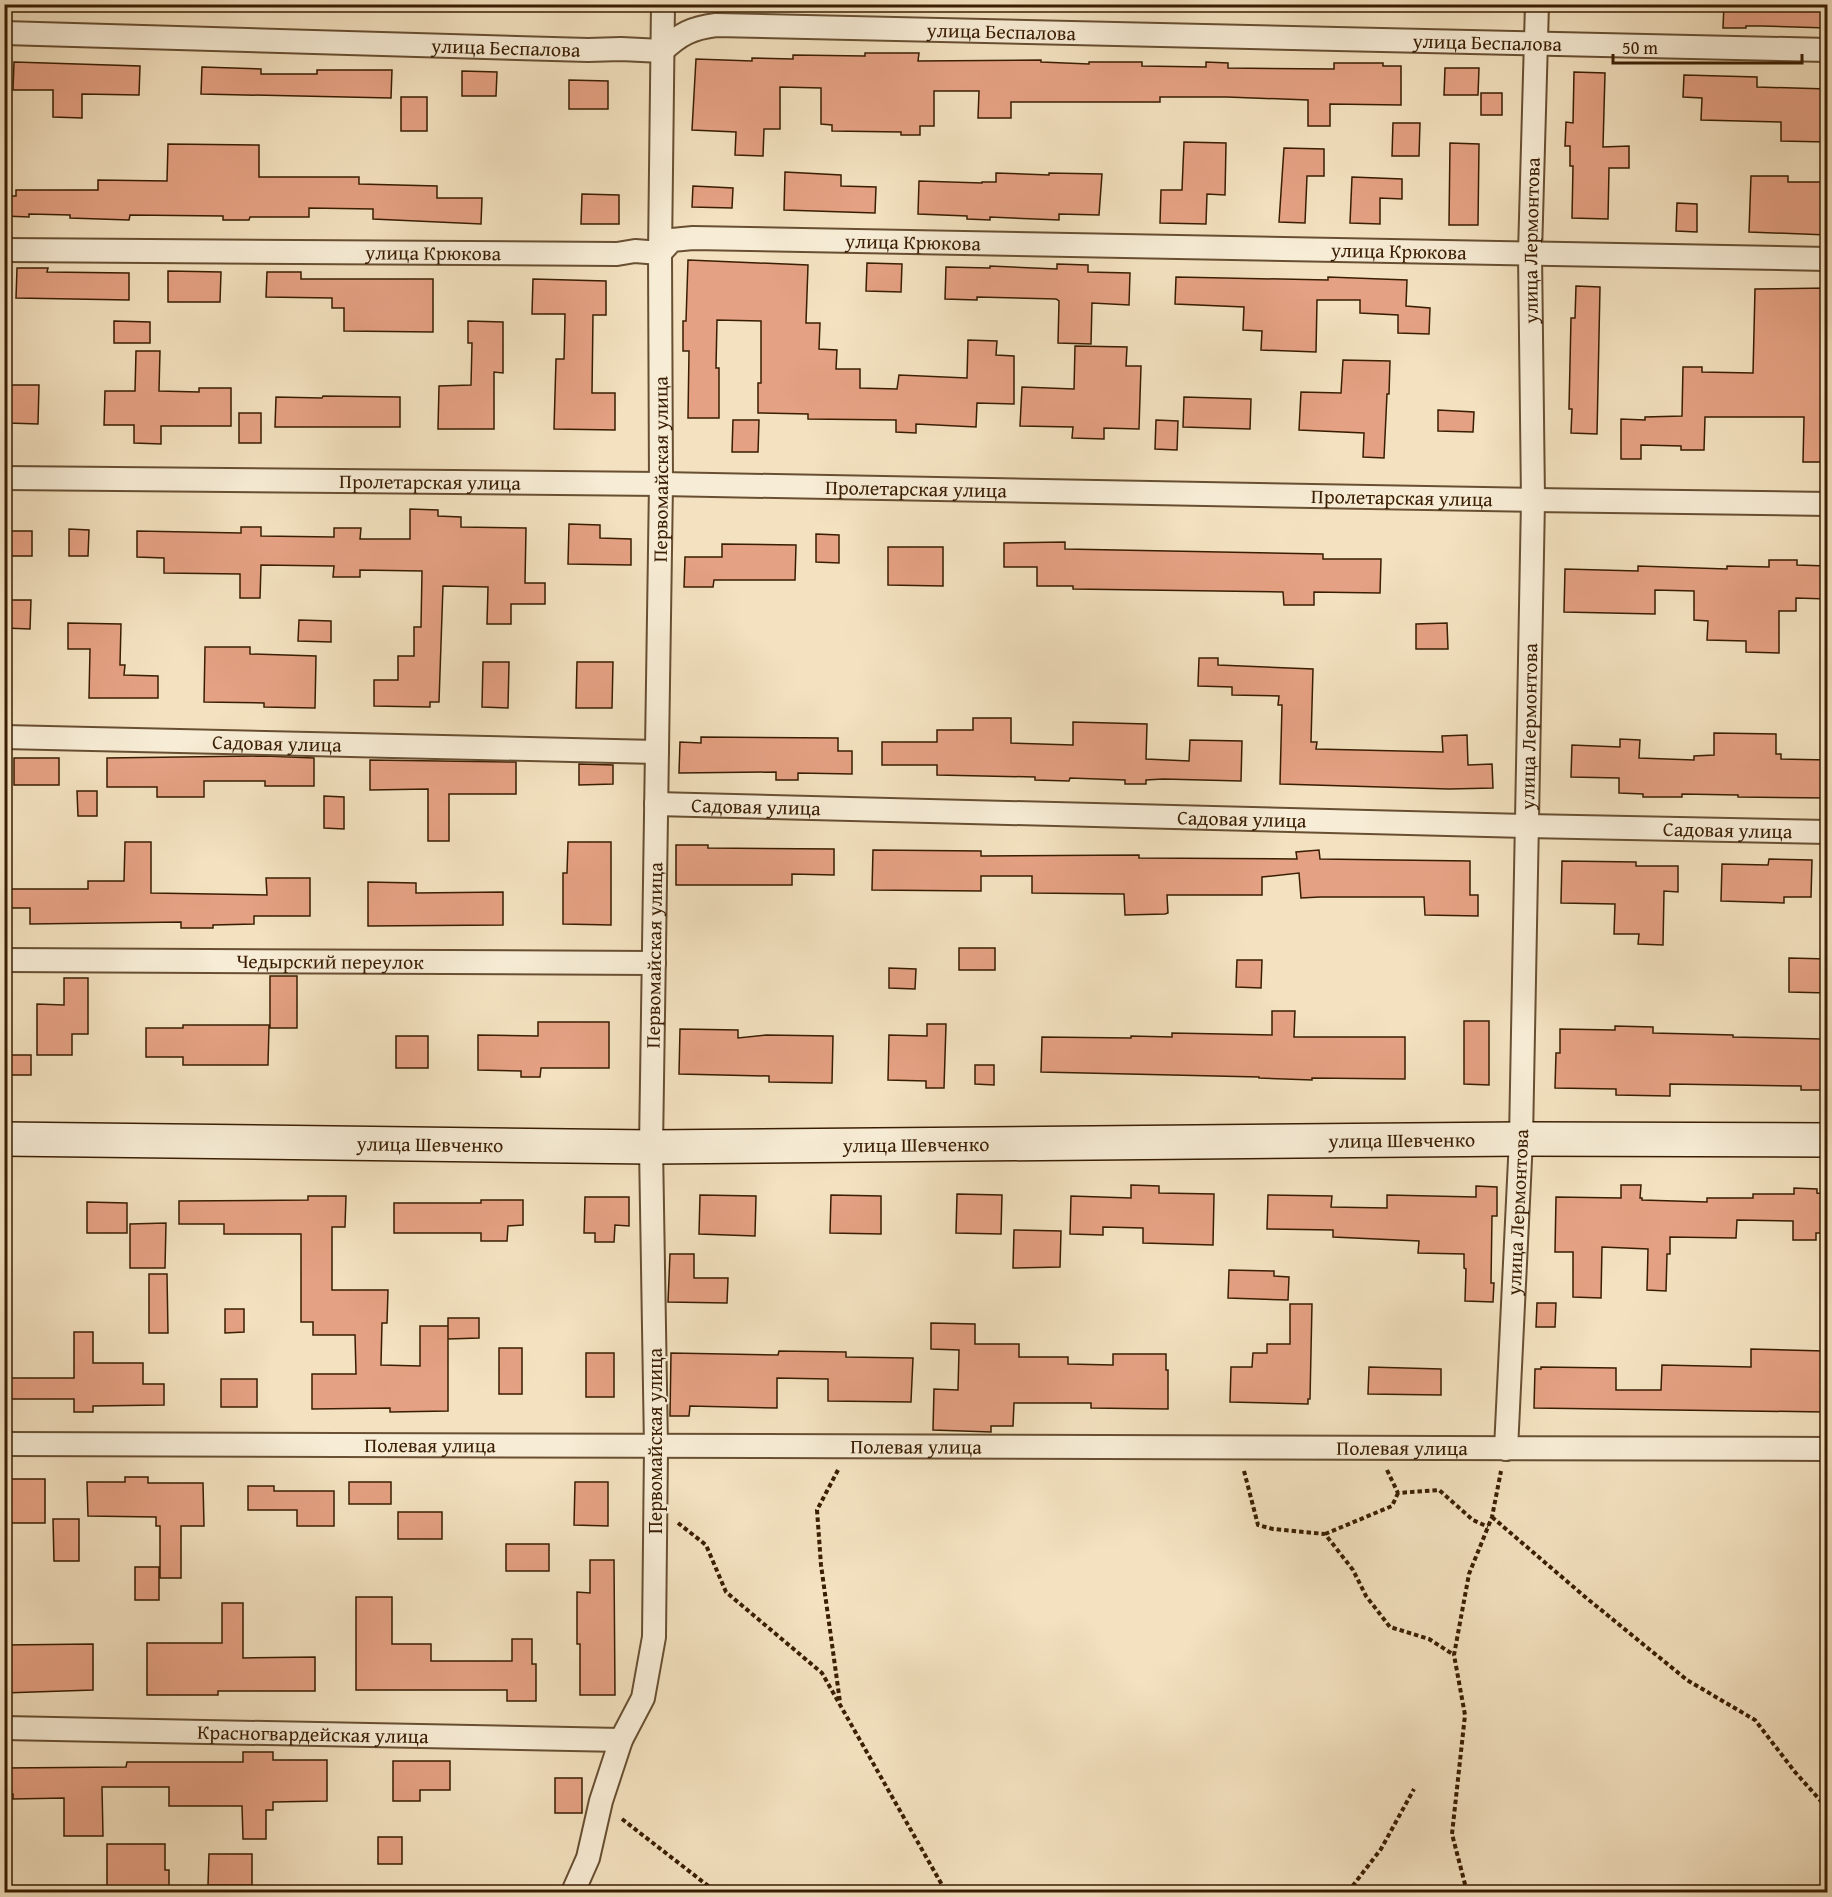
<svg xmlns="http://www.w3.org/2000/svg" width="1832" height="1897" viewBox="0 0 1832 1897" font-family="'Gentium Book Plus',serif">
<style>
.building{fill:#e5a183;stroke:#3a1e03;stroke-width:1.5}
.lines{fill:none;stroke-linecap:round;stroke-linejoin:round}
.street-casing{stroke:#684f32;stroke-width:26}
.secondary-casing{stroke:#3a1e03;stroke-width:36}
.path{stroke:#3a1e03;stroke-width:4;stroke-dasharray:4.5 3;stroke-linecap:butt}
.street{stroke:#f7ecd5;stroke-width:22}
.secondary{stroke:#f7ecd5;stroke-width:33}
.labels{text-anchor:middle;stroke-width:4.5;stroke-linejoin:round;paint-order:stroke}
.street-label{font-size:20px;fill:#3a1e03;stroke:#f7ecd5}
</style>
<rect width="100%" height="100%" fill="#f3e1bf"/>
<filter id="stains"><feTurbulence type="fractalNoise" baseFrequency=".00333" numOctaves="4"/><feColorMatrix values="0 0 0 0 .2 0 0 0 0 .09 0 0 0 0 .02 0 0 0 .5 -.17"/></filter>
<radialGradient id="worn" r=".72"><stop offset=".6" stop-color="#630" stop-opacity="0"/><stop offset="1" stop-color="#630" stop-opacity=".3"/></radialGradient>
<path class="building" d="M1724,4H1827V28L1762,26H1746V28H1723Z
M865,53H919L918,61L1041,60V62L1089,64V62H1142V66L1206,67V62L1228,63V68L1334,69V63H1383V66H1401V105L1330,104V126H1308V100L1227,97H1160V102H1011V118H978L979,91H934V126H920V135H901V132L832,131V125L821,124V88L780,87V129H764L763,156L735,155L736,132L692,130L696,59L752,61V58L793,59V55L865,56Z
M14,62L140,66L139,95L82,94V118L53,117V90H13Z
M202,67L261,69V74H317V70H392L391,98L201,94Z
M1445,68H1479L1478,95H1444Z
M462,71L497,72L496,96H462Z
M1574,72L1605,73L1603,147L1629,146V168H1609L1608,219L1572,218L1573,166H1570V146H1565L1566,122L1573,123Z
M1684,75L1757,77V87L1827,89L1826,142L1781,141V122L1701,120L1702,98L1683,97Z
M569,80L608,81V109H569Z
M1481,93H1502V115H1481Z
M401,97H427V131H401Z
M1393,123H1420L1419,156H1392Z
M1184,142L1226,143L1225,195L1207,194L1206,224L1160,223L1161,190H1182Z
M1450,143L1479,144L1478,225H1449Z
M168,144L259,145V177H359V184L437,186V198H482L481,224L373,219V209L309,208V217H250L249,220H223V216L130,215L129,220L70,218V215L29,214V217L4,216V196H16V190H98V180L167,181Z
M1284,148L1324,149V176H1307L1305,223L1279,222Z
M785,172L841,175V186L876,187L875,213L784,210Z
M996,173L1049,175V173L1102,174L1099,215L1059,214V220L990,217V220L967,219V216L918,214L919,181L982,183V182H996Z
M1751,176H1788V182H1827V235L1749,232Z
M1352,177L1402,179V199L1380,198V224L1350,223Z
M693,186L733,188L732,208L692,207Z
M582,194L619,195V224H581Z
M1677,203L1697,204V232L1676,231Z
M688,260L808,265L806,323H820L819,349L837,350L836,369H860V388L897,389L899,375L967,378L968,340L997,341L996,355L1014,356V404L977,403L976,427L916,424V433L896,432V420L808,419V414L758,413V383H761V321L717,320L716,368H719V418H688L689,351H683V321H686Z
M867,263L902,264L901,292L866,291Z
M1057,264L1088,265V272L1130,273L1129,305L1092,303L1091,344L1058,343L1059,301L1056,299L977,297V300L945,299L946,267L990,268V266L1057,269Z
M17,268H48L47,272L129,273V300L16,298Z
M168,271L221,272L220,302H168Z
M267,272H301V279H433V332L344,331V308H332V298L266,297Z
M1176,277L1328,280V277L1407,280L1406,306L1430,308L1429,334L1398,333V315L1360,313V300H1317L1316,352L1261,350L1262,331L1243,330L1244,307L1175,304Z
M533,279L606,281V315H593L592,393H615V430L554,429L556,359H564L565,314H532Z
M1576,286L1600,287L1597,434L1571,433L1572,409H1569L1571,318H1575Z
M1827,288V332H1825L1824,406H1827V462H1803L1804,417H1705L1704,450H1681V446L1641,445V459H1621V419L1645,420V417L1682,416L1683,367H1702V372L1753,373L1755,289Z
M114,321L150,322V343H114Z
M468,321L503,322V373L494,372V429H438L439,386L471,385L472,343H468Z
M1075,346L1127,347L1126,366H1141L1139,429L1104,428V439L1072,438L1073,427L1020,426L1022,387L1074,389Z
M136,351H160L159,391L199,392V388H231V426H161V444L134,443V425H104L105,391H135Z
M1343,360L1390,361L1389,394H1387L1384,458L1363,457L1364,433L1299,430L1301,392L1341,393Z
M9,385H39L38,424L8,423Z
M323,396L400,397V427H275L276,397L322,398Z
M1184,397L1251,399L1250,429L1183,427Z
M1438,410L1474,412L1473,432L1438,431Z
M239,413H261V443H239Z
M733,420H759L758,452H732Z
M1156,420L1178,421L1177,450L1155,449Z
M410,509L438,510V516L461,517V527L526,528L525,583H545V604H511V624H487L488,587L443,586L439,702H430V707L374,706V680H398V656H414V627H421L422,571L360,570V577H333L334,566L261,565L260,598H240V574L164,573V558L137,557V531L241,533V527H261V536L334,537V528H361L360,539H410Z
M569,524L600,525V538L631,539V565L568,564Z
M69,529L89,530L88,556H69Z
M4,531H32V556H4Z
M816,534L839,535V563L816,562Z
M1065,542V549L1323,554V559H1381L1380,593L1314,592V605H1284L1283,592L1073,589V586H1037V567H1004V543Z
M722,544L796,545L795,580H714L713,587H684L685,557H722Z
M888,547H943V586L888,585Z
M1769,560H1797V565L1827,566V599L1796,598V611H1779V653L1746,652V641L1707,640L1708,621L1694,620V591L1655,590V614L1564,612L1565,569L1638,571V566L1727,569V566L1769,567Z
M6,600H31L30,629L5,628Z
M299,620L331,621V642L298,641Z
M68,623L121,624L120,665H125L124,675L158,676V698H89L90,649H68Z
M1447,623L1448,649H1416V624Z
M205,647H250V654L316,656L315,708L264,707V703L204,702Z
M1199,658H1218V665L1313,669L1311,742H1317L1316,749L1443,752L1442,736L1467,735L1468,765L1492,764L1493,788L1449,789L1280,784L1282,705H1278L1279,696L1232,695V687L1198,686Z
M483,662H509L508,708L482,707Z
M577,662H613L612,708H576Z
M973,718H1011V743L1073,745V722L1147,724L1146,759L1189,761L1190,740L1242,741L1241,781L1163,779L1146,780V784H1125V780L1070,778L1069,781L1035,780V777L937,775V765H882V742H937V730H973Z
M1714,733L1776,734V754H1781V759L1827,760V798L1738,797V795L1682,794V797H1643V794L1619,793V778L1571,777L1572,745L1620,747V739L1640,740L1639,758L1694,760V756L1714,755Z
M701,737L838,738V751H852V774L798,773V780H776V772L679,773L680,742L701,743Z
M265,756L314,758V786H265V781H204V797H157V787H107V758Z
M14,758H59V785H14Z
M370,760L516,762V794H449V841H428V789L370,790Z
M579,764L613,765V784L579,785Z
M77,791H97V816H78Z
M324,796L344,797V829L324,828Z
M125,842H151V893L267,895L266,878H310V916H254V924L213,925V928H181V922L30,924V908H4V889H88V881H124Z
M568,842H611V925L563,924V873H567Z
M676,845H708V848L834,849V875L792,874V885H676Z
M873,850L981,851V856L1139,855V858L1297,859L1296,852L1319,850L1320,859L1470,861V895H1478V916L1425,915L1424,897H1320L1301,898L1299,873L1262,877V895H1167L1168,913L1165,914L1125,915L1124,894L1032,893V876H981V891L872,890Z
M1769,859L1812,860L1811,897H1784V903L1721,901L1722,864L1768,865Z
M1562,861L1636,862V866H1678V892L1664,891L1663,945L1638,944L1639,934H1614L1615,904L1561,903Z
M368,882L416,883V893L503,892V925L368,926Z
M959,948H995V970H959Z
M1789,958L1827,959V993L1789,992Z
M1237,960H1262L1261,988L1236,987Z
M889,968L916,969L915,989L889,988Z
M270,976H297V1028H270Z
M64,978H88V1034H72V1055H37V1004L64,1005Z
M1272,1011H1295L1294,1037H1405V1079L1312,1078V1080L1259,1078V1077L1041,1072L1042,1037L1131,1038V1036L1172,1037V1033L1272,1035Z
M1464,1021H1489V1085L1464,1084Z
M538,1022H609V1068H541L540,1077H521V1071L478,1070V1035L538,1036Z
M927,1024H946L944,1088H926V1081L888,1080L889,1035L927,1036Z
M183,1025H269L268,1065H183V1057H146V1028H183Z
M1615,1026L1653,1027V1033L1733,1035V1037L1823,1039L1822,1090H1801V1086L1670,1084V1096L1616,1095V1089L1555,1088L1556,1053H1560V1029L1615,1030Z
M680,1029L738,1030V1038L766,1035L833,1036L832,1083L769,1082V1076L679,1074Z
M396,1036H428V1068H396Z
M4,1055H31V1075H4Z
M975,1065H994V1085L975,1084Z
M1131,1185L1159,1186V1193L1214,1194L1213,1245L1143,1243V1228L1103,1227V1235L1070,1234L1071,1196L1131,1198Z
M1621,1185H1641L1640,1198H1642V1200L1707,1202V1198H1753V1194H1794V1188L1817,1189V1193L1827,1194V1233H1816V1240H1793V1221L1737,1220L1736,1238L1670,1237V1254H1667L1666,1291L1647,1290L1648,1249L1602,1247L1601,1298L1573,1297V1252H1555L1556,1197L1621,1198Z
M1476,1186L1497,1187V1216H1492L1491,1283H1494L1493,1302L1465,1301L1466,1269L1464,1268V1254L1418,1253L1419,1241L1333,1237V1230L1267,1229L1268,1195L1332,1196L1331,1207L1387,1208V1195L1476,1197Z
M957,1194L1002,1195L1001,1234L956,1233Z
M700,1195L756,1196L755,1236L699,1234Z
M831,1195L881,1196V1234L830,1233Z
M308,1196H346L345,1227H332V1290H388L387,1323H382L381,1365L420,1366V1326H448V1411L390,1412V1408L312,1409V1374H356L355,1335H313V1322H301V1234H224V1224H179V1201L308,1200Z
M585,1197H629V1226L615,1225L614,1242H595V1233H584Z
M481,1200H523V1225L508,1226L507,1241H481V1233H394V1203H481Z
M87,1202L127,1203V1233H87Z
M166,1223L165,1268H130V1224Z
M1014,1230L1061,1231L1060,1267L1013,1268Z
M670,1254H694V1278H728L727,1303L668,1302Z
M1229,1270L1274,1271V1276L1289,1277L1288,1300L1228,1298Z
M149,1274H167L168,1333H149Z
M1537,1303H1556L1555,1327H1536Z
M1290,1304H1312L1310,1399H1308V1404L1230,1402L1231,1367H1252L1253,1353H1267V1344H1290Z
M225,1309H244V1332L225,1333Z
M448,1318H479V1338L448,1339Z
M931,1323L975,1324V1344H1019V1357H1068V1364L1113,1365V1354H1166V1370H1168V1409L1091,1408V1403H1014L1013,1426H991V1432L933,1430L934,1389L958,1390L959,1350L931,1349Z
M74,1332H93V1363H143V1384H164V1405L93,1406V1412H74V1399H4V1378H74Z
M499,1348H522V1394H499Z
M1751,1349L1824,1351V1412L1534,1408L1535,1369H1541V1367L1616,1368V1390H1661L1662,1365L1751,1367Z
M779,1351L846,1352V1357L913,1358L911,1402L828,1401V1379L777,1378V1408L690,1406L689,1416H670L671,1353L778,1355Z
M586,1353H614V1397H586Z
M1369,1367L1441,1369V1395L1368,1394Z
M221,1379H257V1407H221Z
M125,1477H148V1483H203L204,1526H181V1578H160V1526H156V1517L88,1516L87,1482H125Z
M8,1479H45V1523H8Z
M349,1482H391V1504H349Z
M575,1482H608V1526L574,1525Z
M248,1486H274V1491H334V1526H297V1510H248Z
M398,1512H442V1539H398Z
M53,1519H79V1561H54Z
M506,1544H549V1571H506Z
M590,1560H614L615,1695H580V1644H577V1592L590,1593Z
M135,1567H159V1600H135Z
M356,1597H392V1644H431V1661H512V1639H532V1664H536V1701H507V1690H356Z
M222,1603H243V1658L315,1657V1691H218V1695H147V1643H222Z
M93,1644V1690L4,1693V1645Z
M243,1752H273V1760H327V1801L273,1802V1810H266V1839H243L242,1806H169V1787H102L103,1836H64V1798L13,1799V1794H4V1768L126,1767L127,1762H243Z
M393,1761H450V1790H420V1801H393Z
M555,1778H582V1813H555Z
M378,1837H402V1864H378Z
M107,1844H165V1870H169V1893H107Z
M209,1854H252V1885H208Z"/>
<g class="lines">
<defs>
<g id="street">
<path id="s1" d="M4,33L588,50L621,49L662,51C680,34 692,28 716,25L1828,50"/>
<path id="s2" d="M4,250L617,254L635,251L660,253L672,240L693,238L1828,259"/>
<path id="s3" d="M4,478L661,484L1533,500L1828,504"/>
<path id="s4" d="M4,737L657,752"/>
<path id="s5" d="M656,804L1527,826L1828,832"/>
<path id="s6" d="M4,960L654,963"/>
<path id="s7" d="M4,1444L1828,1449"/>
<path id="s8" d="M1506,1449L1521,1139L1533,500L1530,253L1537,4"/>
<path id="s9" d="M4,1728L621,1740"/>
<path id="s10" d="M573,1892L588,1858L601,1801L621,1740L643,1698L654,1637L656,1447L651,1147L661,484L660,253L663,4"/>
</g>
<g id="secondary">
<path id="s11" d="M4,1139L651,1147L1521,1139L1828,1140"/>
</g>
</defs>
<use href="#street" class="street-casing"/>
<use href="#secondary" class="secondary-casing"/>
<path class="path" d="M838,1470L817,1510L821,1565L840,1702
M1387,1470L1398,1493L1439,1490L1473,1520L1488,1527
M1244,1471L1258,1525L1273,1529L1325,1534L1353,1570L1366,1596L1390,1627L1429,1639L1454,1655
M1492,1517L1584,1596L1687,1680L1755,1720L1795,1772L1828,1809
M678,1523L706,1545L726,1592L822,1673L946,1892
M1325,1534L1392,1506L1398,1493
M622,1819L716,1892
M1348,1892L1381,1849L1414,1789
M1467,1892L1452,1834L1465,1715L1454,1655L1469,1574L1492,1517L1501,1471"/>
<use href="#street" class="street"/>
<use href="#secondary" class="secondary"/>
</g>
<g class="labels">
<g class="street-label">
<text dy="7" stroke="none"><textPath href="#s1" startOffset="1005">улица Беспалова</textPath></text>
<text dy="7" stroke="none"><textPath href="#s1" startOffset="1491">улица Беспалова</textPath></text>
<text dy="7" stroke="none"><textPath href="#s1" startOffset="502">улица Беспалова</textPath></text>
<text dy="7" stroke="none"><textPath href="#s8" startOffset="1209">улица Лермонтова</textPath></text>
<text dy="7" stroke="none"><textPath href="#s2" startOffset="915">улица Крюкова</textPath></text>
<text dy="7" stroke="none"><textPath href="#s2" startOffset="1401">улица Крюкова</textPath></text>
<text dy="7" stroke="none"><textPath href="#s2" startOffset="429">улица Крюкова</textPath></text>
<text dy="7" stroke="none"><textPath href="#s10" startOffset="1437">Первомайская улица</textPath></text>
<text dy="7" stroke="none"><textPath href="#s3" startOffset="426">Пролетарская улица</textPath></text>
<text dy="7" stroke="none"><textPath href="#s3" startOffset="912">Пролетарская улица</textPath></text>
<text dy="7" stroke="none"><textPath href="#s3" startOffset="1398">Пролетарская улица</textPath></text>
<text dy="7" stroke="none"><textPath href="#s8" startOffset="723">улица Лермонтова</textPath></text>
<text dy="7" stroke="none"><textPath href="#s4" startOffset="273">Садовая улица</textPath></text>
<text dy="7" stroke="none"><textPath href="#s5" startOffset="100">Садовая улица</textPath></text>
<text dy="7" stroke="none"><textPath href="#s5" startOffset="586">Садовая улица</textPath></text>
<text dy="7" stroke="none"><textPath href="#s5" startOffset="1072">Садовая улица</textPath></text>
<text dy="7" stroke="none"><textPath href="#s10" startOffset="951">Первомайская улица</textPath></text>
<text dy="7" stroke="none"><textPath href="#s6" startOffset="326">Чедырский переулок</textPath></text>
<text dy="7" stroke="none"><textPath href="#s11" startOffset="1398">улица Шевченко</textPath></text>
<text dy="7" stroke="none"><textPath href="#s11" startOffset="426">улица Шевченко</textPath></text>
<text dy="7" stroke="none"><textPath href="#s11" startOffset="912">улица Шевченко</textPath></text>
<text dy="7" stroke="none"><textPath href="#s8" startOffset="237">улица Лермонтова</textPath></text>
<text transform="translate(655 1441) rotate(-90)" y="7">Первомайская улица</text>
<text dy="7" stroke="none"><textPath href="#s7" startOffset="426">Полевая улица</textPath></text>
<text dy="7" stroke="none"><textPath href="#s7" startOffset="912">Полевая улица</textPath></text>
<text dy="7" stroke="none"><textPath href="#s7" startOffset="1398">Полевая улица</textPath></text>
<text dy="7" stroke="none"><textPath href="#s9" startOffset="309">Красногвардейская улица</textPath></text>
</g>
</g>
<rect width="1832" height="1897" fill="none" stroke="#f3e1bf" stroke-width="24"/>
<rect x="6" y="6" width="1820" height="1885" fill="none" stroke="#3a1e03" stroke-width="3"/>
<rect x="12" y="12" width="1808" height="1873" fill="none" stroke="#3a1e03" stroke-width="1.5"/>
<path d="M1613 54v9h189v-9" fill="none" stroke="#3a1e03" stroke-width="3"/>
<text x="1622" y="54" font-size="18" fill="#3a1e03" stroke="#f7ecd5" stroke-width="4.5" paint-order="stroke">50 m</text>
<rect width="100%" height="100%" filter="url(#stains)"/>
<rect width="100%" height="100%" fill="url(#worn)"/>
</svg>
